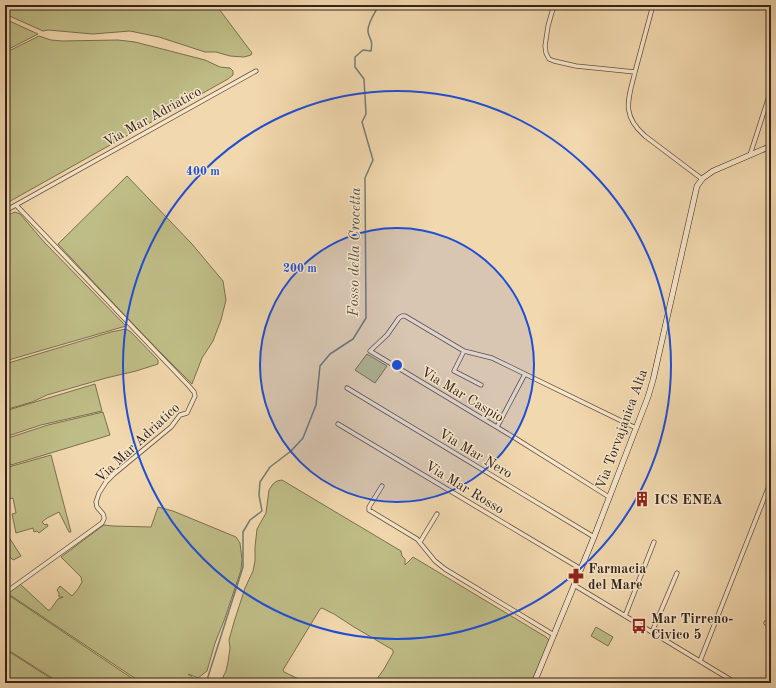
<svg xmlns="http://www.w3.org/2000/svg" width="776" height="688" viewBox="0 0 776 688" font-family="'Old Standard TT',serif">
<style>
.grass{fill:#bfbd87;stroke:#7a7051}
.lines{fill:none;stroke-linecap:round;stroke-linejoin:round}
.stream{stroke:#727d74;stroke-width:1.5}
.street-casing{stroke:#645040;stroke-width:5}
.secondary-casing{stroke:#34231b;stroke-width:6}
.street{stroke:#f7e6ca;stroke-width:3.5}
.secondary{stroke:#f7e6ca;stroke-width:5}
.ring{fill:none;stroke:#1d4ed8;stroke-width:2}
.labels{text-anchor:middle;stroke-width:3;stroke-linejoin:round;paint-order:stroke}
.street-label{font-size:14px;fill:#34231b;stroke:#f7e6ca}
.poi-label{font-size:14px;font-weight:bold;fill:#34231b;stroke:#f7e6ca;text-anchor:start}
.water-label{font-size:15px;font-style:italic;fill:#535048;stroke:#f7e6ca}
.centre{fill:#1d4ed8;stroke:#f7e6ca;stroke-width:2}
.ring-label{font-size:12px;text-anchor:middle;font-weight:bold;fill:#1d4ed8;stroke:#f7e6ca;stroke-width:3;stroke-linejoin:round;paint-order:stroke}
</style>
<rect width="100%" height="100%" fill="#f2d8ae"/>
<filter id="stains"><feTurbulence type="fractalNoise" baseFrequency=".005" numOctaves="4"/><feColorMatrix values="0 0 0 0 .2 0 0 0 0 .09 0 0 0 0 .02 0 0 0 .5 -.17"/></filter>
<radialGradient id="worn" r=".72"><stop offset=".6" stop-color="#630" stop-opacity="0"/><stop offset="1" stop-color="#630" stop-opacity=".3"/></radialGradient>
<path class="grass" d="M5,5H216L252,53L251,55L244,57L230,56L216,52H205L159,37L130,31L93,34L48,30L43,31L5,14Z
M5,19L38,34L5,51Z
M39,36L51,40L62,41L118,40L135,42L205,60L220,67L230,68L233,71V75L228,79L5,204V53Z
M127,176L192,244L223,281L226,300L221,320L213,341L202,358L192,384C146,339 102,291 58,244Z
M15,212L20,214L45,243L126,326L5,361V216Z
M126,329L131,332L158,360V364L136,371L106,378L47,395L32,402L5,410V364L111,332Z
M367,354L387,366L375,383L355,370Z
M95,384L102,411L41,425L5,437V411Z
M103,412L110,435L11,465L9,462L5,463V439L48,425Z
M51,455L71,532H69L59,512L47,518L42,522L45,525L47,524L48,526L39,533L37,531L34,532L33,528L16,533L12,514L16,513L13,498L9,499L5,479V468Z
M282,480L401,551L402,556L405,559V565L413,557L546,637L550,641L531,683H460L454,680L452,681L451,683H374L384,669L393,653V650L354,627L334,614L322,608L320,609L283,670L284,672L303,681V683H220L226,671L228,662L230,648L229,640L234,622L245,588L253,571L255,561V547L257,529L266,513L269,490L273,484L277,481Z
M158,507L173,511L236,537L240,543L242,559L241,570L225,618L215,643L207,671L198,678L188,674L193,678L196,683H142L7,593L20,584L48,610H50L58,599L63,597H59V593L57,590L60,586L72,596L78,589L82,582L81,577L61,557L101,527L104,525L113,526L151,527Z
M5,531L21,556L13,560L10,557L7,558L5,556L7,552L5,548V545L8,543L5,539Z
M7,594L139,683H60L5,648V595Z
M596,627L613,637L608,646L591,636Z
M5,649L58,683H5Z"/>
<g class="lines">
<path class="stream" d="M206,683L243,567V532L250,520L262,511L259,495L260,482L270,467L291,451L303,438L316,405L320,366L330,354L353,339L366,318L365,178L373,160L362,122L366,114L364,79L355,67V57L363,50L371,51C373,39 370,41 368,32C367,23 375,13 379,5"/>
<defs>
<path id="street" d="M554,5L548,26L545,46L546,53L549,59L554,61L576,66L635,72C628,100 621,115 645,136L702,179
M635,72L653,5
M750,155L771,90
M5,211L256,71
M464,351L492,358L636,428
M481,385L454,371L464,351L405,316H402L399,318L387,335L370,351L515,438L609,497
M347,388L594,537
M338,424L581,569
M497,427L525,374
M382,486L369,507V510L417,539L435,561L445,569L554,635
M420,542L437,514
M574,585L736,683
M5,593L102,523L104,519V517L103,514L97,507L96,502L99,493L106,482L114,474L171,427L180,415L187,413L195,396L194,392L188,385L16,205
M625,616L654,542
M766,623L771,626
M652,632L677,573
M700,661L771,481"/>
<path id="secondary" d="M534,683L594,537L648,397L653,380L697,186L703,178L713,171L771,146"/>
</defs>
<use href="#street" class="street-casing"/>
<use href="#secondary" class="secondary-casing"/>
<use href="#street" class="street"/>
<use href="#secondary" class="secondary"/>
</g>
<circle cx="397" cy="365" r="137" fill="#1d4ed8" fill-opacity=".12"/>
<g class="ring">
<circle cx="397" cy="365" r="137"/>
<circle cx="397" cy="365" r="274"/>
</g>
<defs>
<symbol id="building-bare" viewBox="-9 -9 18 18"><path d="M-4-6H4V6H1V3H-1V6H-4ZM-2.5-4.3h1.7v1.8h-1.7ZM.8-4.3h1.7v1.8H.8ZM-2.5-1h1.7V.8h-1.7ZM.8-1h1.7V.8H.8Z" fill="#8f2418" stroke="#f7e6ca" stroke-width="2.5" paint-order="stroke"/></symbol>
<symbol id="pharmacy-bare" viewBox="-9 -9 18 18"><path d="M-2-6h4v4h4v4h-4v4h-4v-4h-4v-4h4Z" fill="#8f2418" stroke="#f7e6ca" stroke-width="2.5" paint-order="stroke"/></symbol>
<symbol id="bus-bare" viewBox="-9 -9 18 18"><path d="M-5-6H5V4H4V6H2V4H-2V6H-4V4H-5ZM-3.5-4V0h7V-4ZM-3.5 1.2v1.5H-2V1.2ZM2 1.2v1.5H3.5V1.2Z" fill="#8f2418" stroke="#f7e6ca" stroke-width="2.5" paint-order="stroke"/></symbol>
</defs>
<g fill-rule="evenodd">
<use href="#building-bare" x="631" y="488" width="22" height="22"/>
<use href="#pharmacy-bare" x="565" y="565" width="22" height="22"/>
<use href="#bus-bare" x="628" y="615" width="22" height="22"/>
</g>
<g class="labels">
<g class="street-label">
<text transform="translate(152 116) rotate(-29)" y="5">Via Mar Adriatico</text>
<text transform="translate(463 394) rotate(31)" y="5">Via Mar Caspio</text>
<text transform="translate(621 429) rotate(-70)" y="5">Via Torvajanica Alta</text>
<text transform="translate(137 442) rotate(-43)" y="5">Via Mar Adriatico</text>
<text transform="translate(476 453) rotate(31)" y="5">Via Mar Nero</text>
<text transform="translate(465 487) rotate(31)" y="5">Via Mar Rosso</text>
</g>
<g class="poi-label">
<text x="654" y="504">ICS ENEA</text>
<text x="588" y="573">Farmacia<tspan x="588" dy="16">del Mare</tspan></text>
<text x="651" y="623">Mar Tirreno-<tspan x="651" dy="16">Civico 5</tspan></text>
</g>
<g class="water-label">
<text transform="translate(354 252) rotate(-89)" y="5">Fosso della Crocetta</text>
</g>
</g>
<circle cx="397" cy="365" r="6" class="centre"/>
<g class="ring-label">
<text x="203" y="175">400 m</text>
<text x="300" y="272">200 m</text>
</g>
<rect width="776" height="688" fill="none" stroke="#f2d8ae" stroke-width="20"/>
<rect x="6" y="6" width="764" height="676" fill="none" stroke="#34231b" stroke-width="2"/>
<rect x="10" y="10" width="756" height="668" fill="none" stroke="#34231b"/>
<rect width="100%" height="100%" filter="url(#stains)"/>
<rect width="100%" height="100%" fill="url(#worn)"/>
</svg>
